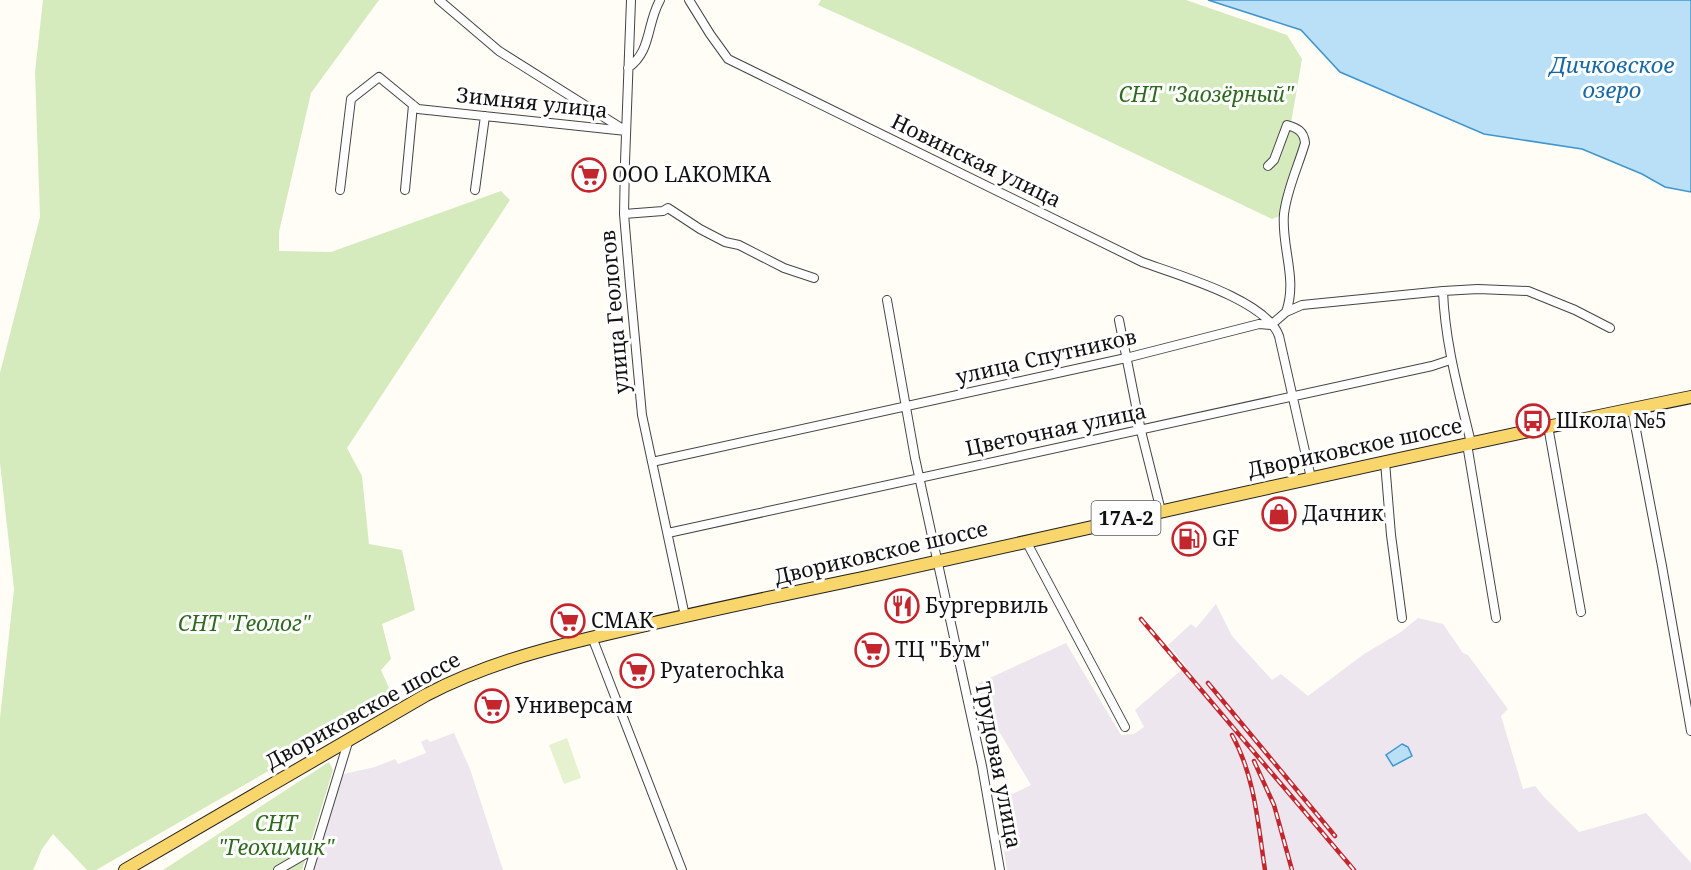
<svg xmlns="http://www.w3.org/2000/svg" width="1691" height="870" viewBox="0 0 1691 870" font-family="'Noto Serif',serif">
<style>
.industrial{fill:#eee6ef}
.green{fill:#d5ebbd}
.pitch{fill:#e6f2cf}
.water{fill:#b9e0f7;stroke:#3f96cf;stroke-width:1.5}
.lines{fill:none;stroke-linecap:round;stroke-linejoin:round}
.minor-casing{stroke:#444;stroke-width:10}
.primary-casing{stroke:#222;stroke-width:14}
.minor{stroke:#fff;stroke-width:8}
.primary{stroke:#f9d66b;stroke-width:12}
.rail-casing{stroke:#c4262e;stroke-width:4.5}
.rail{stroke:#fff;stroke-width:2;stroke-dasharray:7;stroke-linecap:butt}
.labels{text-anchor:middle;stroke-width:6;stroke-linejoin:round;paint-order:stroke}
.shield{fill:#fff;stroke:#585858;stroke-width:1.5}
.shield-label{font-size:20px;font-weight:bold;fill:#111}
.park-label{font-size:21px;font-style:italic;fill:#2f6b1f;stroke:#fff}
.street-label{font-size:21px;fill:#111;stroke:#fff}
.poi-label{font-size:21px;fill:#111;stroke:#fff;text-anchor:start}
.water-label{font-size:22px;font-style:italic;fill:#1768a6;stroke:#fff}
</style>
<rect width="100%" height="100%" fill="#fffdf5"/>
<path class="industrial" d="M1216,604L1232,636L1272,680L1281,674L1308,696L1364,654L1401,632L1418,618L1443,624L1463,653L1468,655L1508,709L1501,716L1523,789L1535,786L1545,798L1579,832L1646,813L1691,863V870H1007L996,802L1031,785L972,686L1066,643L1121,735L1134,734L1144,727L1135,710L1186,666L1168,645L1191,624L1196,628Z
M454,733L470,769L503,870H314L343,774L375,767L395,759L398,764L426,753L421,742L427,739L430,742Z"/>
<path class="green" d="M43,0H379L311,93L279,232V251L331,252L501,191L510,200L347,448L362,476L369,544L402,550L415,610L382,624L391,659L381,670L394,699L96,870H87L53,834L42,849L33,870H0V718L14,589L0,463V373L40,217L35,72Z
M821,0H1186L1287,35L1302,59L1291,123L1301,143L1284,190L1280,216L1272,219L911,47L818,5Z
M329,762L333,770L302,870H163Z"/>
<path class="pitch" d="M567,738L581,778L564,784L549,745Z"/>
<path class="water" d="M1208,0H1691V192L1665,187L1642,174L1582,149L1484,134L1340,72L1301,30Z
M1402,744L1408,747L1412,756L1393,766L1386,755Z"/>
<g class="lines">
<defs>
<path id="minor" d="M631,0L625,162L624,214L630,285L642,415L685,616
M689,0L710,34L728,59L1142,262C1178,275 1266,300 1279,336L1311,478
M628,68C652,51 646,25 660,0
M1268,166L1274,160L1287,125C1297,128 1304,131 1305,143C1298,167 1287,189 1284,214C1281,247 1298,279 1286,312
M340,190L351,99L379,77L418,109L626,131L499,51L439,0
M405,190L413,105
M475,190L485,116
M624,214L663,211L668,208L700,229L725,242L739,245L784,268L814,278
M1443,291C1445,344 1459,392 1471,443
M887,300L915,458L982,766L1000,870
M1119,320L1141,431L1161,511
M1632,409L1662,566L1691,731
M1548,426L1581,612
M1467,444L1496,618
M652,462L1126,358L1259,324L1271,325L1286,312L1302,305L1443,291L1478,289L1528,291L1575,310L1610,328
M1385,462L1391,535L1402,618
M668,533C922,476 1177,423 1432,366L1450,360
M1026,541L1125,727
M592,637L682,870
M278,870L316,848
M309,870L349,739"/>
<path id="primary" d="M125,870L426,695C489,662 555,646 624,630C704,611 786,594 867,577C1141,517 1415,453 1691,397"/>
</defs>
<use href="#minor" class="minor-casing"/>
<use href="#primary" class="primary-casing"/>
<use href="#minor" class="minor"/>
<use href="#primary" class="primary"/>
<defs>
<path id="rail" d="M1141,619L1354,870
M1208,683L1335,836
M1232,735C1255,776 1258,825 1265,870
M1254,761L1274,805L1292,870"/>
</defs>
<use href="#rail" class="rail-casing"/>
<use href="#rail" class="rail"/>
</g>
<defs>
<symbol id="supermarket-ring" viewBox="-11 -11 22 22"><circle r="9.5" fill="#fff" stroke="#c4262e" stroke-width="1.5"/><path d="M-6-5.5h2.5l.6 2H6L4.5 2H-2.5L-4.4-4H-6ZM-1.5 3.2a1.3 1.3 0 1 0 .1 0ZM3 3.2a1.3 1.3 0 1 0 .1 0Z" fill="#c4262e"/></symbol>
<symbol id="bus-ring" viewBox="-11 -11 22 22"><circle r="9.5" fill="#fff" stroke="#c4262e" stroke-width="1.5"/><path d="M-5-6H5V4H4V6H2V4H-2V6H-4V4H-5ZM-3.5-4V0h7V-4ZM-3.5 1.2v1.5H-2V1.2ZM2 1.2v1.5H3.5V1.2Z" fill="#c4262e"/></symbol>
<symbol id="shop-ring" viewBox="-11 -11 22 22"><circle r="9.5" fill="#fff" stroke="#c4262e" stroke-width="1.5"/><path d="M-5-2.5h2.3a2.7 3.5 0 0 1 5.4 0H5L5.5 6h-11ZM-1.5-2.5h3a1.5 2.3 0 0 0-3 0Z" fill="#c4262e"/></symbol>
<symbol id="fuel-ring" viewBox="-11 -11 22 22"><circle r="9.5" fill="#fff" stroke="#c4262e" stroke-width="1.5"/><path d="M-5.5-6h7V0h2V4h1.3V-2.5L3-4.5l.8-.8L6-3V5H2.5V1h-1V6h-7ZM-4.2-4.7v3.2H.2V-4.7Z" fill="#c4262e"/></symbol>
<symbol id="restaurant-ring" viewBox="-11 -11 22 22"><circle r="9.5" fill="#fff" stroke="#c4262e" stroke-width="1.5"/><path d="M-5-6h1v4h1v-4h1v4h1v-4h1v5L-1.5 .5V6h-2V.5L-5-1ZM5-6V6H3V1.5H1.5Q1.5-4 5-6Z" fill="#c4262e"/></symbol>
</defs>
<g fill-rule="evenodd">
<use href="#supermarket-ring" x="570" y="156" width="38" height="38"/>
<use href="#bus-ring" x="1514" y="402" width="38" height="38"/>
<use href="#shop-ring" x="1260" y="495" width="38" height="38"/>
<use href="#fuel-ring" x="1170" y="520" width="38" height="38"/>
<use href="#restaurant-ring" x="883" y="587" width="38" height="38"/>
<use href="#supermarket-ring" x="549" y="602" width="38" height="38"/>
<use href="#supermarket-ring" x="853" y="631" width="38" height="38"/>
<use href="#supermarket-ring" x="618" y="652" width="38" height="38"/>
<use href="#supermarket-ring" x="473" y="687" width="38" height="38"/>
</g>
<g class="labels">
<rect class="shield" x="1091.5" y="501" width="69" height="34" rx="4.5"/>
<g class="shield-label">
<text x="1126" y="525">17А-2</text>
</g>
<g class="park-label">
<text x="1206" y="102">СНТ "Заозёрный"</text>
<text x="244" y="631">СНТ "Геолог"</text>
<text x="276" y="831">СНТ<tspan x="276" dy="24">"Геохимик"</tspan></text>
</g>
<g class="street-label">
<text transform="translate(532 103) rotate(6)" y="7">Зимняя улица</text>
<text transform="translate(976 161) rotate(26)" y="7">Новинская улица</text>
<text transform="translate(615 312) rotate(-95)" y="7">улица Геологов</text>
<text transform="translate(1046 357) rotate(-13)" y="7">улица Спутников</text>
<text transform="translate(1056 430) rotate(-12)" y="7">Цветочная улица</text>
<text transform="translate(1355 448) rotate(-12)" y="7">Двориковское шоссе</text>
<text transform="translate(881 553) rotate(-13)" y="7">Двориковское шоссе</text>
<text transform="translate(363 711) rotate(-29)" y="7">Двориковское шоссе</text>
<text transform="translate(998 765) rotate(79)" y="7">Трудовая улица</text>
</g>
<g class="poi-label">
<text x="612" y="182">OOO LAKOMKA</text>
<text x="1556" y="428">Школа №5</text>
<text x="1302" y="521">Дачник</text>
<text x="1212" y="546">GF</text>
<text x="925" y="613">Бургервиль</text>
<text x="591" y="628">СМАК</text>
<text x="895" y="657">ТЦ "Бум"</text>
<text x="660" y="678">Pyaterochka</text>
<text x="515" y="713">Универсам</text>
</g>
<g class="water-label">
<text x="1612" y="73">Дичковское<tspan x="1612" dy="25">озеро</tspan></text>
</g>
</g>
</svg>
